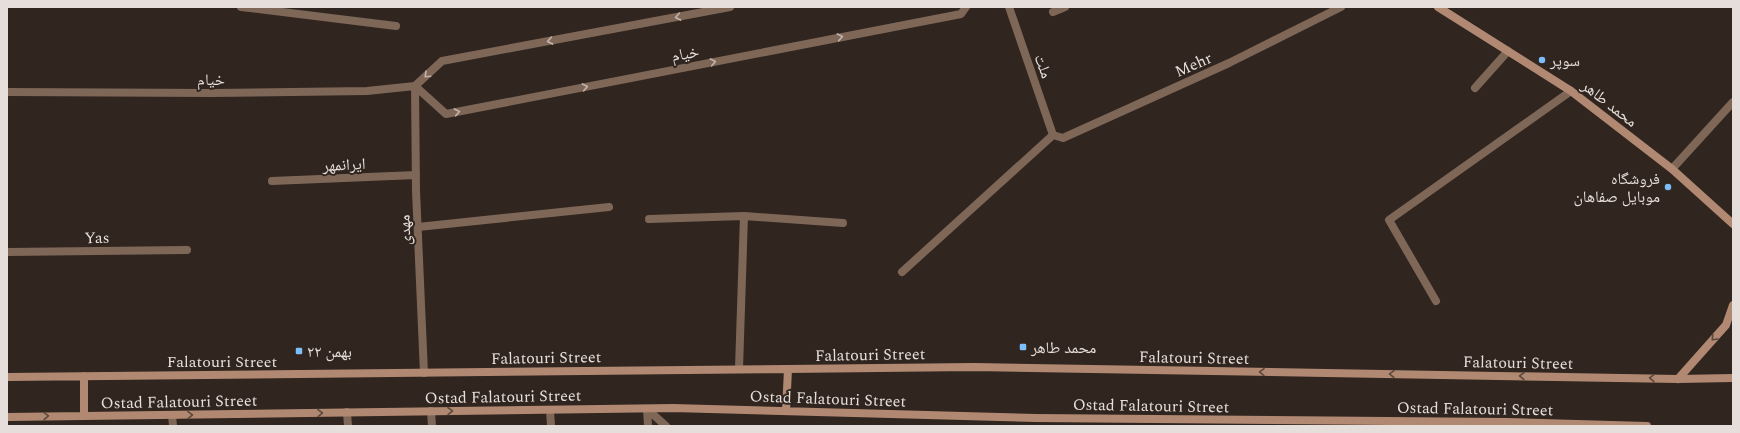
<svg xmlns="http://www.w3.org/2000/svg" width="1740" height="433" viewBox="0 0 1740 433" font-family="Spectral,'Noto Naskh Arabic',serif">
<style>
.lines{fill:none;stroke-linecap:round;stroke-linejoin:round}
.lane{stroke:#7f6758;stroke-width:8}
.street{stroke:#7f6758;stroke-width:8}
.secondary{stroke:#b18972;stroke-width:8}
.oneway{stroke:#c2b4ac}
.oneway2{stroke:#5d483c}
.poi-dot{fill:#7cbef9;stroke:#30251f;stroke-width:1.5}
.labels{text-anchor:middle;stroke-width:4;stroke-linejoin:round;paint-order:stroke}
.street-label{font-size:16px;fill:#e6deda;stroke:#30251f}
.poi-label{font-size:16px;fill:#e6deda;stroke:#30251f;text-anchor:start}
</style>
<rect width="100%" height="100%" fill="#30251f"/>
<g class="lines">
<path class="lane" d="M1436,301L1389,220L1571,91"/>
<path class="street" d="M241,7L396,26
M1009,7L1053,135
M1053,12L1065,7
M415,86L446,114L961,14L966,7
M415,86L416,191L424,373
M1475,88L1508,51
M7,92L212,93L367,91L415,86L442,61L730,7
M1053,135L1063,138L1229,63L1341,7
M1672,169L1733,102
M272,181L416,175
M649,219L744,216L843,223
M418,227L609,207
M7,252L187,250
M902,272L1053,135
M739,369L744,216
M647,409L666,426
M647,409L648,426
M550,410L551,426
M431,411L432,426
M347,412L348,426
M172,415L173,426"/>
<path class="secondary" d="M1438,7L1571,91L1672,169L1733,224
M7,377L974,367L1678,379L1733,378
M1678,379L1726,325L1733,305
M786,411L788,369
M84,416V376
M7,417L673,408L1036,418L1507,422L1647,426"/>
</g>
<defs><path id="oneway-chevron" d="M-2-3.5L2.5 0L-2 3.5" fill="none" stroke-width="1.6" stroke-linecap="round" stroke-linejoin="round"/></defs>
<g class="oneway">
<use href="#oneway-chevron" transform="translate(678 17) rotate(169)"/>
<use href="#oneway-chevron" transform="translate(840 37) rotate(-11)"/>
<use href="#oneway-chevron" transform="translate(550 41) rotate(169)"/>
<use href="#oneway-chevron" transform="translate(713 62) rotate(-11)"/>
<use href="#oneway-chevron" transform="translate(427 75) rotate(137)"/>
<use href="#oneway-chevron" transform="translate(585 87) rotate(-11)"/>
<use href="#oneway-chevron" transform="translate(457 112) rotate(-11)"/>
</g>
<g class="oneway2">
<use href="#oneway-chevron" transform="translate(1714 338) rotate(133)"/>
<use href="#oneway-chevron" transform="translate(1262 372) rotate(-179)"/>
<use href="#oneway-chevron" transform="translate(1392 374) rotate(-179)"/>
<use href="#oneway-chevron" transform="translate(1522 376) rotate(-179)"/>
<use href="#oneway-chevron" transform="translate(1652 378) rotate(-179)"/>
<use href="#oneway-chevron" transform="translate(450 411) rotate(-1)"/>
<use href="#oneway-chevron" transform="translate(320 413) rotate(-1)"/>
<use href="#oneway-chevron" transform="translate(190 415) rotate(-1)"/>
<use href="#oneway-chevron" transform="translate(46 416) rotate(-1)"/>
</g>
<g class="poi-dot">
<circle cx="1542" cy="60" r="4"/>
<circle cx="1668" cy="187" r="4"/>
<rect x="1019" y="343" width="8" height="8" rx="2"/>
<rect x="295" y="347" width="8" height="8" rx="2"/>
</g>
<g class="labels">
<g class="street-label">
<text transform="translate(685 53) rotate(-11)" y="6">خیام</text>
<text transform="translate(1193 64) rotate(-24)" y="6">Mehr</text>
<text transform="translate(1044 66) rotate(71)" y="6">ملت</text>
<text x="211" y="85">خیام</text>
<text transform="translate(1610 103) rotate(38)" y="6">محمد طاهر</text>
<text transform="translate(344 164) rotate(-3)" y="6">ایرانمهر</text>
<text transform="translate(404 230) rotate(-92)" y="6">مهدی</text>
<text transform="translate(97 237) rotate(-1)" y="6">Yas</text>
<text transform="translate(870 354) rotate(-1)" y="6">Falatouri Street</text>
<text transform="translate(546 357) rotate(-1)" y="6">Falatouri Street</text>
<text transform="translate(1194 357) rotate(1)" y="6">Falatouri Street</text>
<text x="222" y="367">Falatouri Street</text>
<text transform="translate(1518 362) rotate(1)" y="6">Falatouri Street</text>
<text transform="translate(503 396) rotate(-1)" y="6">Ostad Falatouri Street</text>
<text transform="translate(828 398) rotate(2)" y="6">Ostad Falatouri Street</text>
<text transform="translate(179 401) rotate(-1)" y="6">Ostad Falatouri Street</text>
<text transform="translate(1151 405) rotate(1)" y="6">Ostad Falatouri Street</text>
<text transform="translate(1475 408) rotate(1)" y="6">Ostad Falatouri Street</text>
</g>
<g class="poi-label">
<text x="1550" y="66">سوپر</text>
<text x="1660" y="184" text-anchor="end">فروشگاه<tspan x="1660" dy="18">موبایل صفاهان</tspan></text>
<text x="1031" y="353">محمد طاهر</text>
<text x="307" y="357">۲۲ بهمن</text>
</g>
</g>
<rect width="1740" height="433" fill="none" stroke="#e6deda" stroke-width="16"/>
</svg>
